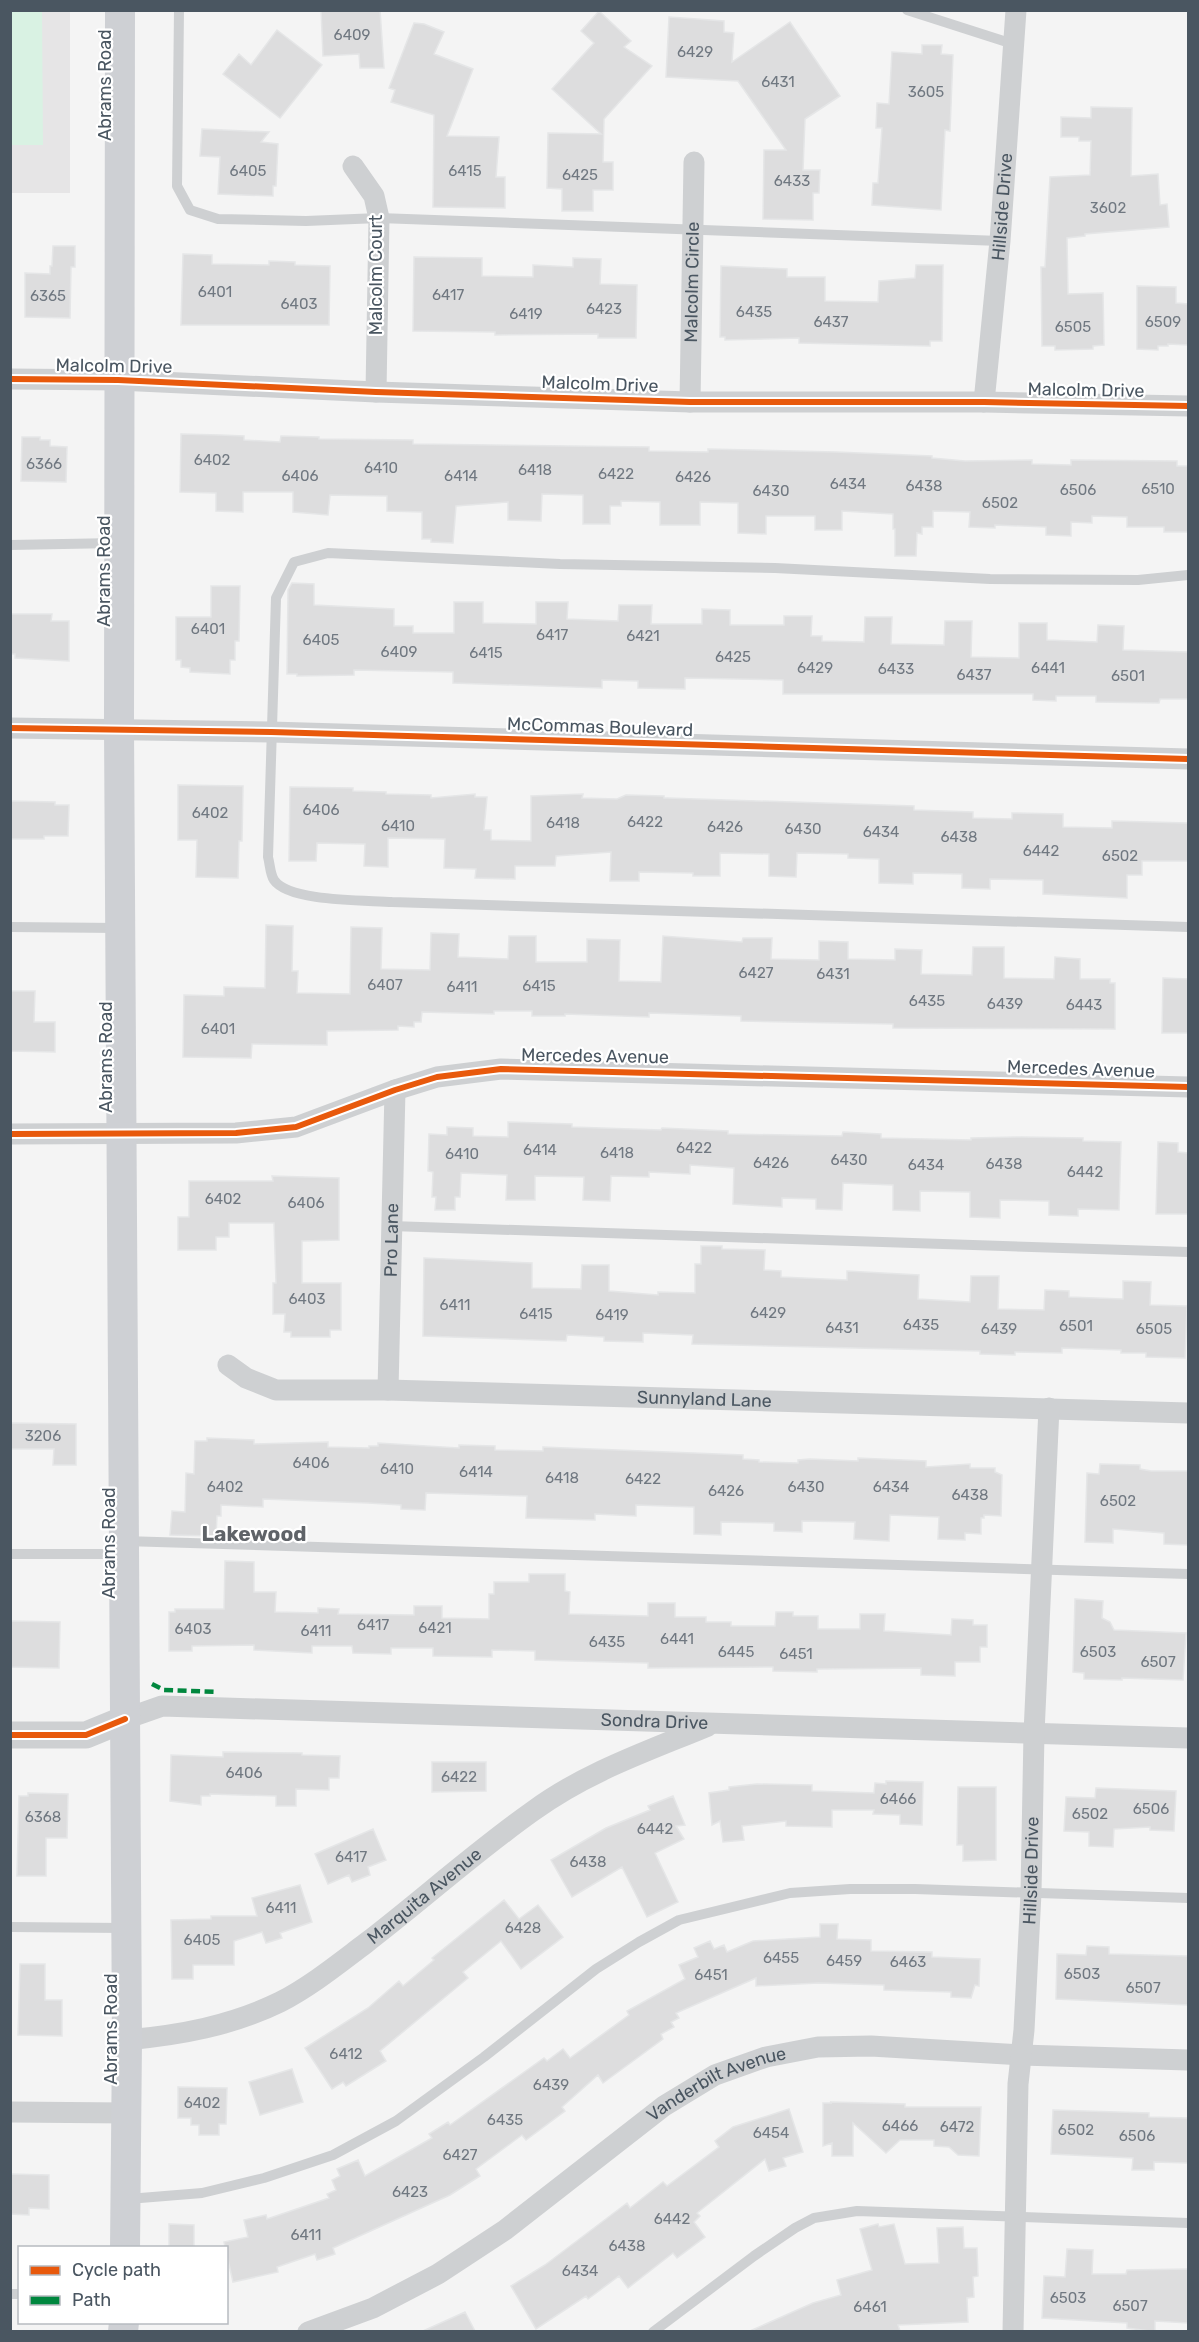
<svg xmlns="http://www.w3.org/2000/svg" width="1199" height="2342" viewBox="0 0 1199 2342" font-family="Rubik,sans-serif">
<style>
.education{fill:#e6e5e6}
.green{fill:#d9f2e3}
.building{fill:#ddddde;stroke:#e5e6e7;stroke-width:1.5}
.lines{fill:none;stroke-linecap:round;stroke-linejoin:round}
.service{stroke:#ced0d2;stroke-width:10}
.minor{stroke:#ced0d2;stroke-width:21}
.tertiary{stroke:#ced0d2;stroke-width:27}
.secondary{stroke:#ced0d4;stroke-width:30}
.quiet{stroke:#00873e;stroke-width:4.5;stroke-dasharray:9 4.5;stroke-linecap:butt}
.cycleway-casing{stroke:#fff;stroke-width:10}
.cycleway{stroke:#e8590c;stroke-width:6}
.labels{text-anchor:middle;stroke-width:4.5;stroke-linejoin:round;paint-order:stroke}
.number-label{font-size:15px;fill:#707881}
.street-label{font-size:18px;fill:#4a5661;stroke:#fff}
.quarter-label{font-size:21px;font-weight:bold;fill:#5f6368;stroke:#fff}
</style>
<rect width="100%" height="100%" fill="#f4f4f4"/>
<path class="education" d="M10,11H70V193H11Z"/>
<path class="green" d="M10,11H42L43,145H11Z"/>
<path class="building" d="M321,10H380L384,68H360L359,54L323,56Z
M599,11L631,41L624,47L652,66L604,119L603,162H613V190H593V211H562V189L547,188L548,133L601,134L552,89L594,43L581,31Z
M669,17L724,21V32L734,33L732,62L790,22L840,96L805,119L803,170H820L819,193H813V220L763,219L764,150H786L738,81L666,77Z
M414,23L424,24L444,32L434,54L473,69L447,136L499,137L496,177H505V208L433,207L434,115L391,102L395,90L389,88Z
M277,30L322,65L280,118L223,74L239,54L251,65Z
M922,45H942L941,54L953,55L950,131L945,130L941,210L872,205L873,183H878L882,128H876L877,103L889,104L892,52L922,54Z
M1091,107L1132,108L1131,176L1158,174L1160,205L1167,204L1169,227L1085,234V236L1067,238L1068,294L1103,293L1104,345L1093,346V349L1055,350V346H1042L1041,267H1045L1050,177L1090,175L1091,141H1079V137H1061V117L1091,118Z
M202,129L269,132L261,142L278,144L276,186H273V196L218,194L220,157L200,156Z
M53,246H75V267H71L70,318L25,317V273L50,274V266H52Z
M183,254L212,255V264L269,265V261L295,262V265L330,266L329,325H181Z
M414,257L482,258V276L533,277V265L573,267V258L601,259L600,284L637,285L636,338H598V334L495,335V332L413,331Z
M916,265H943L942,341H930V346L799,343V338L725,340V337H720L721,266L787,269V277H825V301L878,302L879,281L915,278Z
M1137,286L1176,287V303L1188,304V345L1168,344V346H1158V350L1137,349Z
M181,434L220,435L244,436V440L280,442L281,436L319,437V439L413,440V444L649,447V451L708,452V449L836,452L932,456V458L965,461L1032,460V464L1071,465V460L1177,461V466H1188V532H1164V527H1127V517L1092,516V523L1071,522V536L1046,535V527L995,525V528L969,527L970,512L933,511V527H922V534L917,533L916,556H895V529H893V514L842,511V530H815V516H766V534L738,533V503L700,502V525H660V502L621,501V506H610V524H583V495L542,494L541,521L508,520V502L456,506L453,543L431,542V539H422V512L387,511V496L330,495L328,515L293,512V492H243V512L216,511V493L180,492Z
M22,437H40V440H50V446L67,447L66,482L21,481Z
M292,583L314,584V605L394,609V626H413V633H454V602H483V623L536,624V602H568L567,619L618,621L619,605H652L651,624H702V609L730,610V625H784V616H812L811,636H822V641L864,642L865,617H892L891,644L944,645L945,621H972L971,657L1019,658V623H1047V640L1097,642L1098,625L1124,626L1123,650L1188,652V699H1160L1159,703L1096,702V696H1056V701L1033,700V694H783V680L685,678V689L638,688V681L602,680V688L453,683V672L354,670V675L297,676V674H287L288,590Z
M211,586H240L239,641H235V660H230V674L190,672V668L181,667V660H176V617H211Z
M10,614H52L51,621H69V661L15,658V654H10Z
M178,785L243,786L242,841H239L238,878L196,877L197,840H178Z
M290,787L353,788V791L386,792V794L431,795V798L475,794V797H487L484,830H491V840L531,841V796L583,794L582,798L617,799L626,795L664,796V798H667L914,806V810L973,812V818L1012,819V813L1063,814V827L1112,828V821L1188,823V861H1142V875H1127V898L1043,894V880L990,879V889L962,888V874L913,873V884L879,883V859L848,858V854L797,853L796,877L769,876V854L720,853V876H693V873L639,872V881H610L611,852L556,856L555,866H515V879L475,878L476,869L444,868L445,839L388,838V867L364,866L365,844L317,843L316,861H289Z
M10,801L55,802V805H69L68,836H44V839H10Z
M266,925L293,926L292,971H298L297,993L350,994L351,927L382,928L381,969L430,970L431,933L459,934L458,957L508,959L509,936H536V962H587V939L620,940L619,981L661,982L663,936L742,942L743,938H772L771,959L819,960V941L848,942V959L895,960V949L922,950L921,974L972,975L973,947H1004V978L1054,979L1055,957L1080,959V979H1110V983H1115V1029L893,1028V1024L741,1021V1016L649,1013V1017L565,1014V1016H532V1011H494V1014L422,1012L421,1022H414V1027L398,1026V1030L327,1031V1045L252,1044L251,1058L183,1057L184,995L224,996V987L265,988Z
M1163,978L1188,979V1033H1162Z
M10,991H35L34,1022H55V1052L10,1051Z
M508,1122L572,1124V1127L661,1130L662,1128L728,1131V1134L842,1136L843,1132L881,1134V1138L971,1140V1138L1021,1137L1083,1138V1141L1121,1142L1119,1210L1078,1209V1216L1049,1215V1201L1000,1200V1218L970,1217V1192L920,1191V1211L893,1210V1185L843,1183L842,1210L816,1209V1199L782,1198V1207L733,1204L734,1168L690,1165V1174L649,1172V1177L611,1176L610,1201L583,1200L584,1177L535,1176V1200H506L507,1175L461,1173L460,1197H455V1210H435L436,1197H432L433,1172L428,1171L429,1134L447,1135V1127L473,1128V1136L508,1137Z
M1158,1142L1178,1143V1152L1188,1153V1214H1156Z
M272,1176L339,1178V1240L302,1241V1283H341V1330H330V1337H291V1332H284L285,1314H273V1283H276L274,1223H229V1237H216V1250H178V1217H189V1181H273Z
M701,1246H722V1249L765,1250L764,1270L781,1271V1277L847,1280V1271L919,1275L918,1299L970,1302L971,1276H999L998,1309L1044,1310L1045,1290L1069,1291V1297L1123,1299V1281L1151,1282L1150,1305L1187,1306L1185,1358L1146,1357V1353H1121V1350L1062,1348V1353L1015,1352V1355L980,1354V1351L692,1344L693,1335L643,1333V1342L604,1341V1337L567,1335L566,1341L423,1336L424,1258L532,1263V1288L581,1289L582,1265H609V1291L658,1295V1292L695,1293V1264H701Z
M10,1423L76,1424V1465H53L54,1449H10Z
M207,1438L254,1440V1444L328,1442V1447L369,1448V1446H378V1443L459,1448V1445L495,1446V1450L543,1451V1447L743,1455V1459L759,1460V1462L798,1463V1460L810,1459L858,1461V1458L926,1461V1467L970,1464V1468H995V1472L1002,1475L1001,1516L984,1515V1518H981V1534L965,1533V1540L938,1539L939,1517L890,1515L889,1541L854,1539L855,1522L802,1521V1532L774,1531V1523L721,1522V1535L694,1534V1507L636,1505V1516L595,1514V1520L526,1518L527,1496L426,1493L425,1510L401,1509V1505L368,1503L263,1499V1507L221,1505V1516H217L216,1536L170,1535L172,1511L185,1512L186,1473L194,1474L195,1441H207Z
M1100,1464L1140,1465V1469L1151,1471H1188V1545L1164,1544V1533L1113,1529V1543L1085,1542L1087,1473L1099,1474Z
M225,1561L254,1562V1592H276L275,1612L318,1613V1608L339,1609L338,1614L414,1615V1606H442V1618L489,1619V1594H494V1582H529V1574H565V1591L570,1592L569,1614L648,1616V1603H675V1617H706V1622H731V1626H775L776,1612H793V1616H818V1629H860V1614H885L884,1631L951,1635L952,1619L973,1620V1625H987V1647H980V1662H955V1676L921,1675V1668L817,1669V1672L773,1671V1667L648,1668V1663L535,1660V1651L492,1650V1657L433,1656V1648H391V1654L353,1653L352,1646H312V1653L254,1650V1645L192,1646V1651H169V1612H175V1609H224Z
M1075,1599L1103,1601L1102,1618L1110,1622L1114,1630L1186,1633L1183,1680L1122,1678V1680L1084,1679V1673L1073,1672Z
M10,1621L60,1622L59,1668L10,1667Z
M223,1752L302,1753V1755L340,1756L339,1778H329V1790L296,1789V1806H276V1796L210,1794V1796H201V1805L170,1801L171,1755L223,1757Z
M432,1762H486V1791L432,1792Z
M886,1781L923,1782L922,1825L900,1824V1815L873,1814L874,1810H832V1827L786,1826V1821L742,1826L744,1840L723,1842L720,1821L712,1825L709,1793L729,1790V1787L757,1784L812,1785V1791L874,1793L875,1783L886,1784Z
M958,1787H996V1860L963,1861V1845H957Z
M1096,1788L1176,1791L1174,1831L1150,1830V1827L1114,1829L1113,1847L1089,1846V1832L1064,1831L1066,1797L1095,1798Z
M28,1793L68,1794L67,1838H46V1876H17L19,1796H28Z
M673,1796L685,1825L676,1826L684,1839L655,1853L678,1902L647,1917L622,1867L572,1897L551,1860L606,1828L650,1810L648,1806Z
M373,1829L386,1860L368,1867L370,1875L352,1882L349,1875L328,1884L315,1854Z
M300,1885L312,1922L280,1933L282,1938L266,1943L262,1932L234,1941V1965H193V1979H172L171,1920L211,1919V1916H257L252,1898Z
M504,1900L519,1919L538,1905L563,1937L521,1969L501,1941L463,1972L468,1978L380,2051L386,2061L346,2086L343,2082L332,2089L305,2048L368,2008L399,1981L403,1986L434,1960L432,1958Z
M820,1924H838L837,1939L871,1940V1951L932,1952V1957L980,1959L979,1986L975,1985L971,1998L951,1997V1992L884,1990V1985L819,1983L756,1986V1978L676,2013L679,2018L671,2022L674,2027L661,2034L663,2039L603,2083L598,2075L562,2107L565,2111L526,2140L522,2135L476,2169L480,2176L450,2195L333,2248L335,2254L317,2260L315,2254L277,2267L278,2272L233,2282L224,2242L248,2237L244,2220L266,2215L267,2219L329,2198L327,2194L336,2190L332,2180L340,2176L337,2169L358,2160L365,2176L432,2138L429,2134L448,2122L450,2125L544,2058L547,2061L563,2049L570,2058L629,2015L627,2011L685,1979L679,1965L698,1957L694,1948L710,1941L714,1949L724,1945L727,1952L753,1941L820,1937Z
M1087,1946L1109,1947V1954L1188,1956V2005L1056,1999L1057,1954L1086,1955Z
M20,1964H45V2000H62V2036L18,2035Z
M292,2069L303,2102L260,2115L249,2082Z
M178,2087L227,2088L226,2124H219V2135H199V2125H191V2118H178Z
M830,2102L905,2104V2107H981L979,2156L958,2155L949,2147L934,2146V2140H900L886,2153L853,2123V2156H832V2143L823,2146V2103H832Z
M789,2109L803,2152L783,2158L786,2166L769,2171L765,2159L697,2213L700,2216L694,2222L705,2237L677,2258L673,2253L628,2288L619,2276L588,2299L586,2296L536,2329L511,2286L545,2265L627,2203L630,2208L663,2182L667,2186L719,2147L715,2141L733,2127Z
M1053,2110L1149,2113V2117L1188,2118V2163L1154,2162V2170H1132L1133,2158L1051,2154Z
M10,2174L49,2175V2209L29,2208V2215L10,2214Z
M169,2224L194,2225V2247H169Z
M878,2224L879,2227L894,2224L905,2264L939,2263L937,2228L963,2227L964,2248H977L978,2276L973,2277L974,2297L967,2298L968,2322L898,2325L900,2331H750L813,2303L841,2295L837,2280L872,2270L860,2229Z
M1067,2249L1093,2250L1092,2274H1126L1127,2270L1188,2269V2323L1155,2321V2331H1150L1127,2328V2323L1042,2318L1044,2276L1065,2277Z
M465,2312L475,2331H423Z"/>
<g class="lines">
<path class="service" d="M179,10L177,186L190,210L218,219L306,221L379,218L1000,241
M907,10L1013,44
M10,545L116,543
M1188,575L1138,580L990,579L775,568L560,564L328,553L294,562L276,598L268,857C270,864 270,874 274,880C289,902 365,900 392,902L1188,927
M10,927L118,928
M391,1226L1188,1252
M124,1541L1188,1574
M10,1554H121
M10,1927L124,1928
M128,2199L202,2193L264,2178L333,2155L396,2121L484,2057L596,1969L639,1942L679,1920L790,1893L850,1889H915L1188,1898
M10,2294H20
M653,2332L754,2256L795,2228L814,2218L857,2211L1188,2223"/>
<g class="minor">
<path d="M353,166L374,196L379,218L376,392"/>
<path d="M10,379L118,380L376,392L690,402H984L1188,406"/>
<path id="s1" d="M690,402L694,162"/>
<path id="s2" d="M984,402L1000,241L1016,10"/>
<path d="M10,728L271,732L1188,759"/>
<path d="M10,1134L236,1133L296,1127L395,1090L437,1077L501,1069L1188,1087"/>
<path id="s3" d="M228,1365L246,1378L276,1390H388L1188,1413"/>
<path id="s4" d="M388,1390L395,1090"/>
<path id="s5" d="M125,1719L162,1706L1188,1738"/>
<path id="s6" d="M127,2040C180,2035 231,2026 280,2002C311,1986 338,1964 366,1943C422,1900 475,1852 533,1811C586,1772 648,1751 708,1726"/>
<path d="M10,2112L127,2113"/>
<path id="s7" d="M308,2332L373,2308L438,2274L505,2230L664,2106L715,2075L766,2057L818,2047L871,2046L1021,2055L1188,2060"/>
<path id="s8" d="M1013,2332L1018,2084L1024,2030L1031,1893L1034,1733L1049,1408"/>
</g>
<path class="tertiary" d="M10,1735H86L125,1719"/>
<path class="secondary" d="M120,10L119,728L127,2040L125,2248
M123,2332L124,2322"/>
<path class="quiet" d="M152,1684L164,1690L217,1692"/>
<defs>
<path id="cycleway" d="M10,379L118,380L376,392L690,402H984L1188,406
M10,728L271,732L1188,759
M10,1134L236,1133L296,1127L395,1090L437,1077L501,1069L1188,1087
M10,1735H86L125,1719"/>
</defs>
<use href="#cycleway" class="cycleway-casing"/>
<use href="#cycleway" class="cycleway"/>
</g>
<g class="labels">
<g class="number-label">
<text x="352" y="40">6409</text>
<text x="695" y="57">6429</text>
<text x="778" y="87">6431</text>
<text x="926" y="97">3605</text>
<text x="248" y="176">6405</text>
<text x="465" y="176">6415</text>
<text x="580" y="180">6425</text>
<text x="792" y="186">6433</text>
<text x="1108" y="213">3602</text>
<text x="215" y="297">6401</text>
<text x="448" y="300">6417</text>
<text x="48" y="301">6365</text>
<text x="299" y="309">6403</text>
<text x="604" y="314">6423</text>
<text x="754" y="317">6435</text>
<text x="526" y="319">6419</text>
<text x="831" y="327">6437</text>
<text x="1163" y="327">6509</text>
<text x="1073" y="332">6505</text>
<text x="212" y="465">6402</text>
<text x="44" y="469">6366</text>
<text x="381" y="473">6410</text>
<text x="535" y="475">6418</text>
<text x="616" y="479">6422</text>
<text x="300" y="481">6406</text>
<text x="461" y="481">6414</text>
<text x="693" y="482">6426</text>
<text x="848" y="489">6434</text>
<text x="924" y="491">6438</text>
<text x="1158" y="494">6510</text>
<text x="1078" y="495">6506</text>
<text x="771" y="496">6430</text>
<text x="1000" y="508">6502</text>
<text x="208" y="634">6401</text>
<text x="552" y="640">6417</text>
<text x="643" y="641">6421</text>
<text x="321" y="645">6405</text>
<text x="399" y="657">6409</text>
<text x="486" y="658">6415</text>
<text x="733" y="662">6425</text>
<text x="815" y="673">6429</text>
<text x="1048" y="673">6441</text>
<text x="896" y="674">6433</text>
<text x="974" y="680">6437</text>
<text x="1128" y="681">6501</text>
<text x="321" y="815">6406</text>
<text x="210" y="818">6402</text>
<text x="645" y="827">6422</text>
<text x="563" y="828">6418</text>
<text x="398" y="831">6410</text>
<text x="725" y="832">6426</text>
<text x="803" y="834">6430</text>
<text x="881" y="837">6434</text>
<text x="959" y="842">6438</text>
<text x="1041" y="856">6442</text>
<text x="1120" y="861">6502</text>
<text x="756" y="978">6427</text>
<text x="833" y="979">6431</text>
<text x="385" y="990">6407</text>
<text x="539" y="991">6415</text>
<text x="462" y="992">6411</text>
<text x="927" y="1006">6435</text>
<text x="1005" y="1009">6439</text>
<text x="1084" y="1010">6443</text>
<text x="218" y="1034">6401</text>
<text x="694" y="1153">6422</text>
<text x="540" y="1155">6414</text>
<text x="617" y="1158">6418</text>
<text x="462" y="1159">6410</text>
<text x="849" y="1165">6430</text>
<text x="771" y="1168">6426</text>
<text x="1004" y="1169">6438</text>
<text x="926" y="1170">6434</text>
<text x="1085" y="1177">6442</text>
<text x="223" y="1204">6402</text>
<text x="306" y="1208">6406</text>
<text x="307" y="1304">6403</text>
<text x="455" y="1310">6411</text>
<text x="768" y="1318">6429</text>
<text x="536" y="1319">6415</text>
<text x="612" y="1320">6419</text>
<text x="921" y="1330">6435</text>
<text x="1076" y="1331">6501</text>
<text x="842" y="1333">6431</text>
<text x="999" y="1334">6439</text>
<text x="1154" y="1334">6505</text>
<text x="43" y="1441">3206</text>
<text x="311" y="1468">6406</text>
<text x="397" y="1474">6410</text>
<text x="476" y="1477">6414</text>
<text x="562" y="1483">6418</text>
<text x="643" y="1484">6422</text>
<text x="225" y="1492">6402</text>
<text x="806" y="1492">6430</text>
<text x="891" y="1492">6434</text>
<text x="726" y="1496">6426</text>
<text x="970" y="1500">6438</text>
<text x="1118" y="1506">6502</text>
<text x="373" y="1630">6417</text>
<text x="435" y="1633">6421</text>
<text x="193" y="1634">6403</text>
<text x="316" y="1636">6411</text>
<text x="677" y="1644">6441</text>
<text x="607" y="1647">6435</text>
<text x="736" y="1657">6445</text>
<text x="1098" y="1657">6503</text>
<text x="796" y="1659">6451</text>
<text x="1158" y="1667">6507</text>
<text x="244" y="1778">6406</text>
<text x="459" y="1782">6422</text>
<text x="898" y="1804">6466</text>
<text x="1151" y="1814">6506</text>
<text x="1090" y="1819">6502</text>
<text x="43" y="1822">6368</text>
<text x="655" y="1834">6442</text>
<text x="351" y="1862">6417</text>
<text x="588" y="1867">6438</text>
<text x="281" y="1913">6411</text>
<text x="523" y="1933">6428</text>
<text x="202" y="1945">6405</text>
<text x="781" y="1963">6455</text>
<text x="844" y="1966">6459</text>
<text x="908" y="1967">6463</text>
<text x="1082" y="1979">6503</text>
<text x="711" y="1980">6451</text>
<text x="1143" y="1993">6507</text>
<text x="346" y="2059">6412</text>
<text x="551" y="2090">6439</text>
<text x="202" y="2108">6402</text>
<text x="505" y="2125">6435</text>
<text x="900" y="2131">6466</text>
<text x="957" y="2132">6472</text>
<text x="1076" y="2135">6502</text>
<text x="771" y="2138">6454</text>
<text x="1137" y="2141">6506</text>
<text x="460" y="2160">6427</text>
<text x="410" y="2197">6423</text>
<text x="672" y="2224">6442</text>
<text x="306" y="2240">6411</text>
<text x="627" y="2251">6438</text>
<text x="580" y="2276">6434</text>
<text x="1068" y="2303">6503</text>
<text x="1130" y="2311">6507</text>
<text x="870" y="2312">6461</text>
</g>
<g class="street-label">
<text transform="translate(105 85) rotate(-90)" y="6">Abrams Road</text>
<text dy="6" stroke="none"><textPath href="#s2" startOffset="196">Hillside Drive</textPath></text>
<text transform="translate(376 275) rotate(-90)" y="6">Malcolm Court</text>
<text dy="6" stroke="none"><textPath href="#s1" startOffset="120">Malcolm Circle</textPath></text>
<text transform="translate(114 366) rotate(1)" y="6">Malcolm Drive</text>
<text transform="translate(600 384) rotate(2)" y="6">Malcolm Drive</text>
<text transform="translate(1086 390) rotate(1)" y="6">Malcolm Drive</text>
<text transform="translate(104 571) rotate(-90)" y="6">Abrams Road</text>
<text transform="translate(600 727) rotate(2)" y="6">McCommas Boulevard</text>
<text transform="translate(595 1056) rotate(1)" y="6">Mercedes Avenue</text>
<text transform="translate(106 1057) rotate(-90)" y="6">Abrams Road</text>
<text transform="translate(1081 1069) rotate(2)" y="6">Mercedes Avenue</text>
<text dy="6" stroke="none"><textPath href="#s4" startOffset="150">Pro Lane</textPath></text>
<text dy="6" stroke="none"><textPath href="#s3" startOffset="483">Sunnyland Lane</textPath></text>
<text transform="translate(109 1543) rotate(-90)" y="6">Abrams Road</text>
<text dy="6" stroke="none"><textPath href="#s5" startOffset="532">Sondra Drive</textPath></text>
<text dy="6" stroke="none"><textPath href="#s8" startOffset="462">Hillside Drive</textPath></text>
<text dy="6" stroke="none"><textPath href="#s6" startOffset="338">Marquita Avenue</textPath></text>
<text transform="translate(111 2029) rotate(-90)" y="6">Abrams Road</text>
<text dy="6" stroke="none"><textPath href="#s7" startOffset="482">Vanderbilt Avenue</textPath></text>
</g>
<g class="quarter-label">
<text x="254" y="1541">Lakewood</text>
</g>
</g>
<rect width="1199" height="2342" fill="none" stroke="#4a5661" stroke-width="24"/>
<rect x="18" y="2246" width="210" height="78" fill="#ffffff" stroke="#b7bbc0" stroke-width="1.5"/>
<rect x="30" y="2266" width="30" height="9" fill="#e8590c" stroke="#b7bbc0" stroke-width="1.5"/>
<text x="72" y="2276" font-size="18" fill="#4a5661">Cycle path</text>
<rect x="30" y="2296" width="30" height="9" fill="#00873e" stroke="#b7bbc0" stroke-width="1.5"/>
<text x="72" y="2306" font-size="18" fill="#4a5661">Path</text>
</svg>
